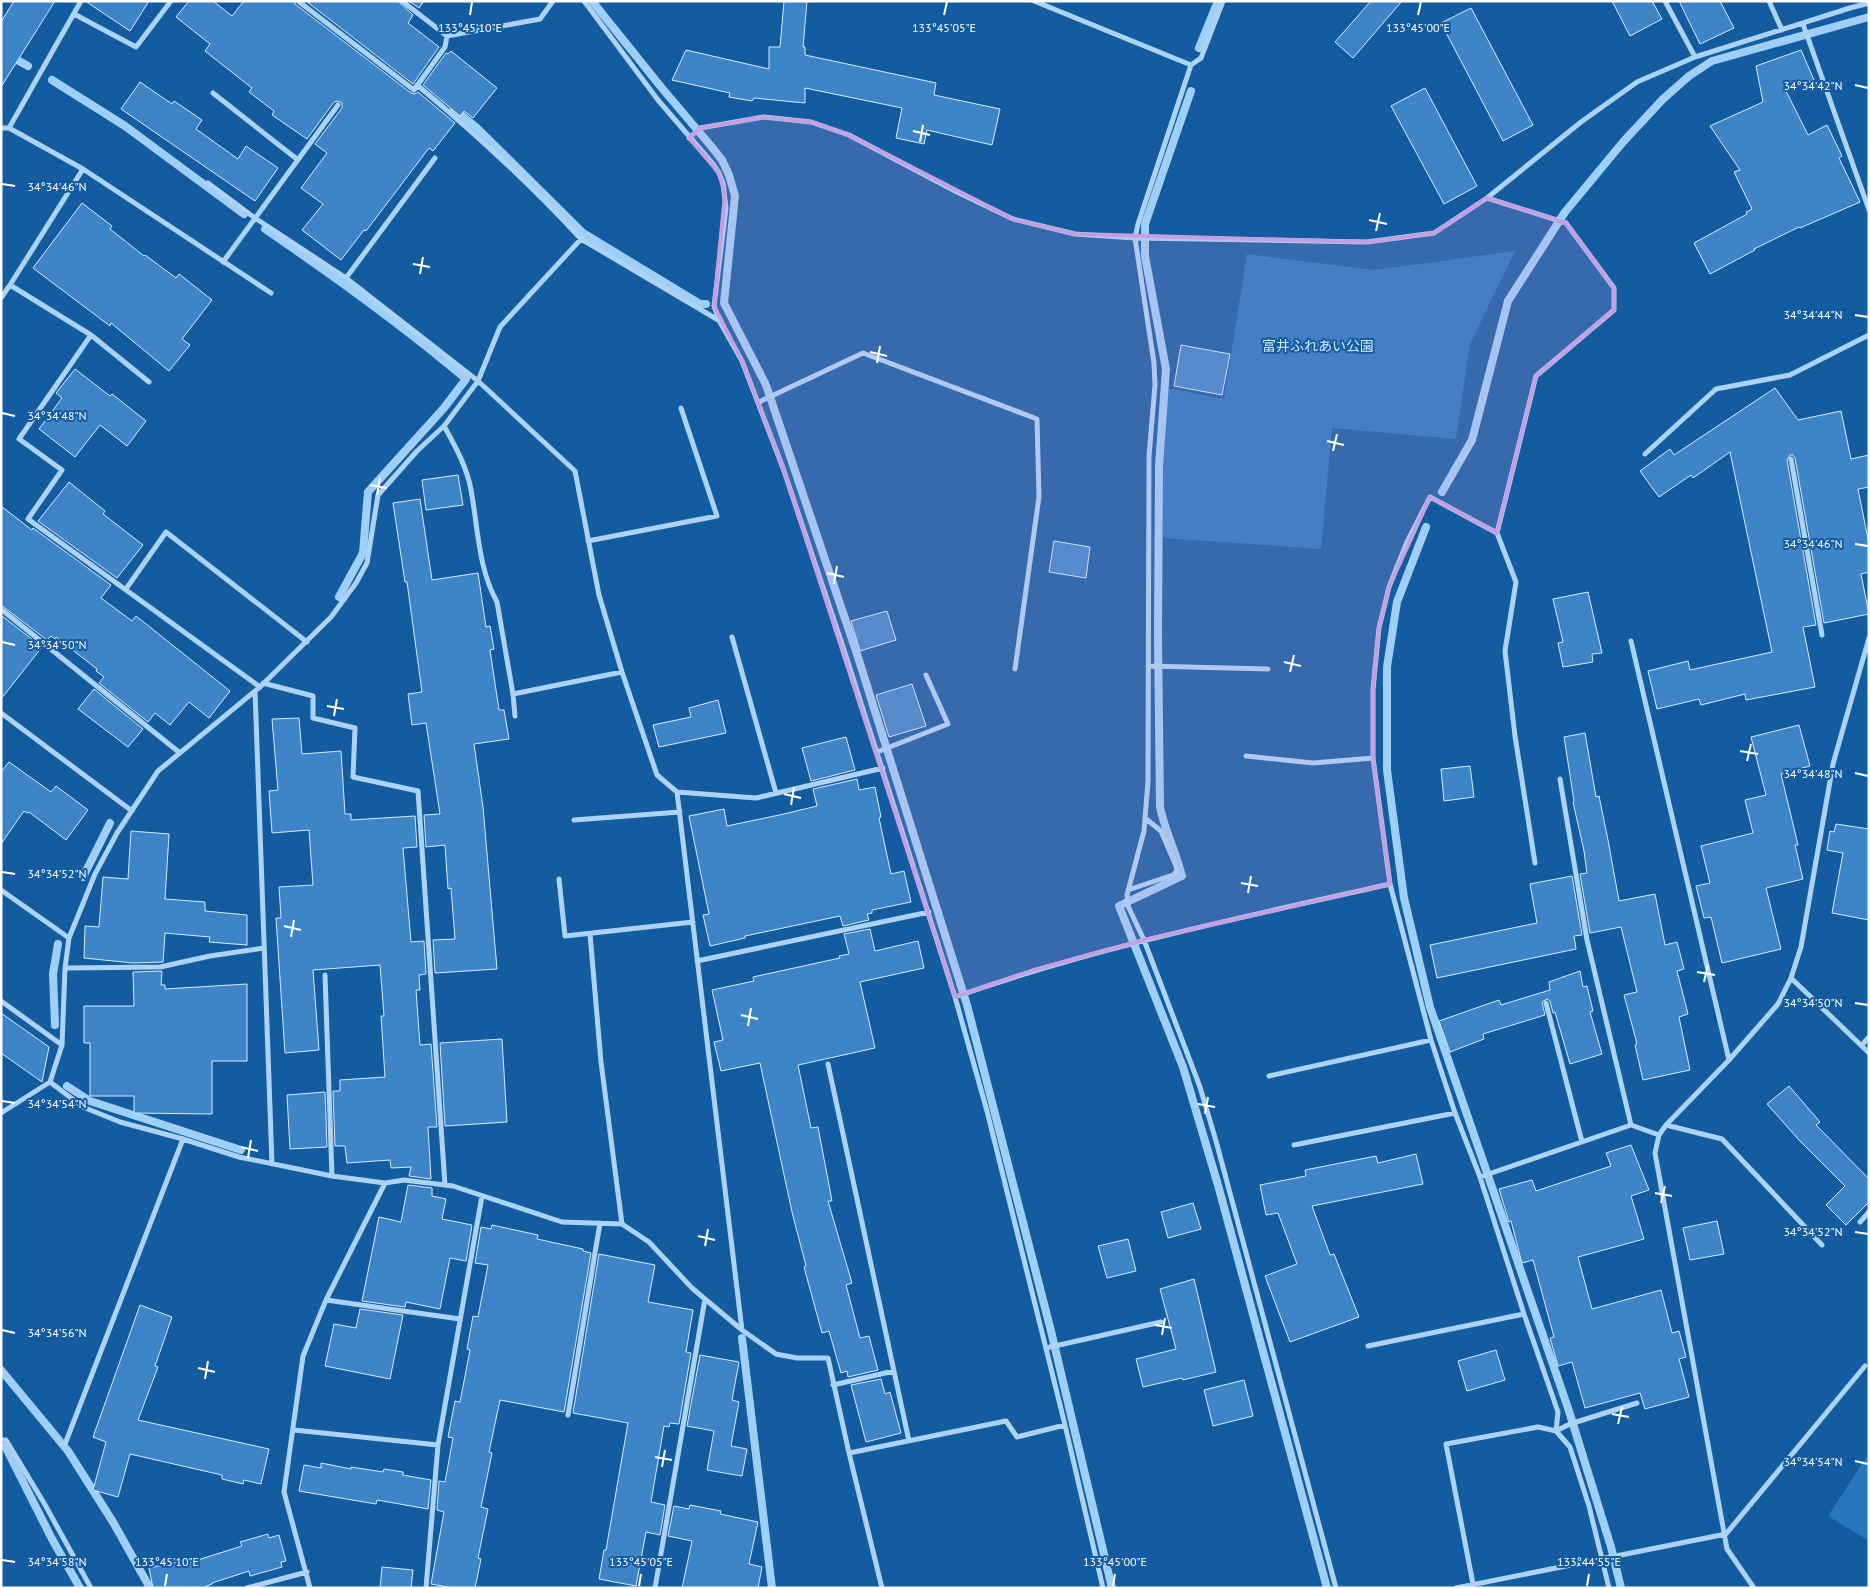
<svg xmlns="http://www.w3.org/2000/svg" width="1870" height="1589" viewBox="0 0 1870 1589" font-family="'PT Sans','Noto Sans JP',sans-serif">
<style>
.green{fill:#2776be}
.lines{fill:none;stroke-linecap:round;stroke-linejoin:round}
.stream{stroke:#9fcff7;stroke-width:8}
.building{fill:#3d85c7;stroke:#d6ebfd}
.minor{stroke:#add3f4;stroke-width:5}
.marked{fill:#c4a0e2;fill-opacity:0.2;stroke:#c4a0e2;stroke-width:4;stroke-linejoin:round}
.ticks{fill:none;stroke:#fff;stroke-width:2}
.labels{text-anchor:middle;stroke-width:4;stroke-linejoin:round;paint-order:stroke}
.park-label{font-size:14px;fill:#d6ebfd;stroke:#145ca0}
.ticks-label{font-size:12px;text-anchor:middle;fill:#fff;stroke:#145ca0;stroke-width:4;stroke-linejoin:round;paint-order:stroke}
</style>
<rect width="100%" height="100%" fill="#145ca0"/>
<path class="green" d="M1515,251L1470,344L1456,439L1332,428L1321,549L1163,538L1162,466L1168,388L1224,399L1247,254L1375,270Z
M1869,1453V1541L1828,1516Z"/>
<g class="lines">
<path class="stream" d="M592,1L661,87L711,146L722,160L729,175L735,196L724,303L766,385L858,657L967,1005L1051,1331L1112,1588
M1199,48L1218,1
M10,56L28,66
M52,80L125,126L244,214
M1191,91L1145,224V256L1166,369L1159,466L1158,635L1160,807C1165,831 1176,852 1182,876L1119,906L1183,1067L1218,1185L1327,1588
M454,109L477,128L583,233L700,304H706
M265,229C334,276 402,325 466,379L444,408L368,492L363,553L339,597
M1442,492L1472,440L1508,301L1565,212L1623,142L1663,99L1689,76L1712,61L1869,17
M1426,527L1397,602L1387,667V770L1404,898L1430,1007L1569,1411L1611,1547L1621,1588
M83,877L110,823
M55,1025L53,974L58,944
M67,1086L90,1101L241,1150
M742,1338L772,1588
M1,1370L68,1451L113,1522L150,1588
M5,1446L52,1539L80,1588"/>
</g>
<path class="building" d="M14,1H55L1,87V22Z
M85,1H149L130,31Z
M189,1H213L232,16L244,1H294L295,4L411,93L415,94L418,92L455,123L433,151L429,148L366,231L364,230L341,260L302,230L323,204L301,188L327,153L315,144L342,108V103L338,101L334,102L307,139L272,115L274,111L249,92L252,88L205,51L210,44L176,17Z
M306,1H398L413,15L408,23L439,47L413,84Z
M409,1H424L419,8Z
M784,1H807L803,47H805V55L936,83L934,95L1000,109L992,145L927,130L924,144L896,138L902,108L805,88V103L754,98L752,101L729,97L730,93L672,80L686,50L769,69V47H780Z
M1371,1H1402L1353,58L1335,42Z
M1612,1H1652L1662,19L1630,36Z
M1679,1H1720L1734,28L1700,44Z
M1471,8L1533,125L1503,141L1441,23Z
M1801,50L1814,80L1786,91L1808,135L1827,125L1842,156L1839,158L1860,202L1800,228L1799,227L1754,249L1755,250L1710,274L1694,243L1747,214L1746,212L1752,209L1734,172L1740,170L1710,126L1763,102L1756,66Z
M451,51L497,88L473,118L464,111L460,116L423,85L446,53L448,54Z
M140,82L172,104L174,101L202,120L196,129L238,159L246,146L278,168L255,201L121,109Z
M1425,88L1477,186L1444,204L1391,106Z
M82,203L112,226L110,229L144,256L145,255L176,278L179,274L212,300L182,339L190,345L169,371L111,323L110,326L33,268Z
M1181,345L1230,354L1222,395L1174,386Z
M75,369L110,396L112,394L146,421L127,446L100,425L75,457L39,429L62,398L56,393Z
M1775,388L1798,420L1841,411L1851,459L1869,455V487L1858,489L1869,544V572L1861,574L1869,614L1824,623L1795,458L1793,455H1790L1787,460L1816,625L1803,627L1815,687L1746,700L1745,694L1701,705L1699,699L1657,709L1648,671L1688,661L1690,670L1772,652L1730,452L1693,478L1691,475L1659,497L1640,471L1670,449L1674,455Z
M458,475L463,505L426,510L422,480Z
M69,482L105,511L103,514L143,545L117,578L38,521Z
M420,499L432,580L478,573L486,627L490,626L494,649L490,650L499,710H504L509,739L474,744L483,807L497,969L435,973L433,940L455,939L451,888L448,889L445,845L426,847L424,815L440,814L426,723L412,725L408,694L422,692L407,582H405L393,503Z
M1,506L32,530L33,528L111,585L101,598L132,621L136,616L230,691L209,718L189,702L170,725L155,713L148,722L99,683L104,677L96,671L97,669L56,637L55,639L51,636L47,640L1,605Z
M1054,541L1090,547L1086,578L1049,572Z
M1588,592L1602,653L1592,654L1593,662L1563,667L1558,643L1563,642L1553,599Z
M887,611L896,640L860,651L851,621Z
M1,615L42,647L1,699Z
M912,684L926,726L889,737L876,695Z
M94,689L143,729L128,747L78,709Z
M718,700L726,733L659,747L653,725L691,717L689,708Z
M299,718L302,754L341,751L345,814H351V820L415,816L417,847L403,848L411,942L424,941L426,974L419,975L420,990H416L420,1045L431,1044L437,1127H428L431,1179L409,1176L411,1167L391,1168L390,1160L347,1163L345,1146H335L333,1091H340V1080L385,1077L381,1016H384L380,965L313,970L319,1050L285,1053L276,918H281L279,887L313,885L309,830L272,833L269,791L278,790L272,719Z
M1799,725L1810,766L1781,774L1798,845H1795L1803,879L1766,888L1781,949L1722,963L1711,917L1704,918L1696,886L1710,883L1701,846L1753,833L1745,800L1766,795L1751,737Z
M1585,733L1596,797L1599,796L1608,840L1619,901L1655,894L1665,945L1677,942L1684,969L1677,971L1688,1014L1679,1017L1690,1070L1643,1080L1635,1045L1637,1044L1624,995L1637,992L1621,927L1590,933L1580,874L1587,873L1584,851L1573,802L1574,801L1564,737Z
M846,737L855,770L811,781L802,748Z
M9,762L51,792L56,786L88,810L66,840L29,812L27,813L24,811L1,844V772Z
M1470,766L1474,797L1444,801L1441,769Z
M857,779L859,790L875,787L881,817L879,818L891,874L904,871L911,902L872,910V913L867,914L869,920L843,926L840,916L745,936V938L710,946L703,915L709,914L689,816L724,809L727,826L784,814L817,806L813,789Z
M1836,824L1869,829V920L1832,913L1843,853L1827,850L1830,831L1834,832Z
M131,831L169,834L165,899L205,902V911L247,915V945L209,942L210,937L165,933L163,962L133,963L84,958L85,926L99,927L103,877L128,879Z
M1572,876L1582,935L1574,936L1576,949L1437,978L1430,945L1537,923L1530,884Z
M870,929L875,951L918,941L924,968L860,982L875,1048L798,1065L811,1128L818,1127L832,1201H828L852,1283L846,1285L860,1338L869,1336L878,1370L848,1377L847,1371L841,1373L829,1331L822,1333L804,1267L806,1266L792,1212L760,1063L721,1071L714,1042L723,1040L712,990L754,981L753,977L840,958L839,956L849,954L844,934Z
M162,971L161,985H165V989L247,984V1061H212V1114L134,1113V1096H90V1043H84V1006H134L133,972Z
M1580,971L1583,987L1587,986L1593,1011L1590,1012L1602,1054L1570,1064L1555,1012L1553,1013L1550,1001L1547,999L1542,1002L1545,1015L1483,1034L1484,1039L1450,1052L1439,1021L1499,1000L1501,1005L1550,990L1549,982Z
M1,1013L49,1047L42,1082L1,1053Z
M502,1039L507,1122L445,1126L440,1043Z
M1789,1086L1820,1122L1816,1125L1869,1179V1202L1846,1225L1826,1205L1845,1186L1799,1140L1767,1104Z
M325,1092L327,1147L290,1149L287,1095Z
M1631,1145L1649,1190L1631,1196L1644,1239L1578,1257L1592,1309L1661,1290L1672,1333L1679,1331L1686,1357L1679,1359L1689,1397L1645,1409L1640,1393L1585,1408L1572,1362L1558,1366L1550,1338L1554,1337L1533,1260L1522,1263L1511,1221L1509,1222L1499,1189L1532,1180L1536,1191L1611,1166L1606,1153Z
M1416,1154L1423,1184L1312,1206L1330,1255L1334,1254L1359,1317L1290,1342L1265,1276L1297,1264L1278,1213L1266,1215L1260,1185L1306,1176L1305,1170L1376,1156L1378,1163Z
M408,1185L432,1188V1196L446,1199L442,1219L472,1225L466,1261L450,1258L440,1309L406,1302L405,1307L362,1301L379,1217L401,1222Z
M1193,1203L1201,1229L1168,1238L1161,1212Z
M1717,1221L1724,1254L1690,1260L1683,1228Z
M492,1225L538,1235L537,1239L583,1249V1251L591,1253L564,1412L500,1400L489,1452L492,1453L481,1507L488,1509L478,1558L481,1559L475,1588H453L431,1584L444,1512L437,1510L439,1481L445,1482L453,1438L448,1437L455,1401L460,1402L470,1350L467,1349L473,1316L478,1317L488,1265L475,1263L481,1227L491,1229Z
M1128,1239L1136,1271L1107,1278L1098,1246Z
M599,1254L655,1265L648,1302L693,1310L686,1352L691,1353L679,1424L670,1423L669,1427L664,1426L651,1502L665,1505L660,1535L646,1532L636,1586L599,1579L604,1550H606L628,1423L573,1413Z
M1194,1279L1216,1372L1183,1380L1182,1378L1143,1387L1136,1359L1176,1349L1160,1289Z
M140,1305L172,1317L155,1366L158,1367L138,1420L269,1449L261,1484L244,1480L243,1484L222,1479V1475L130,1454L118,1497L93,1490L106,1442L93,1437Z
M360,1309L403,1315L390,1379L325,1366L334,1324L356,1328Z
M1496,1350L1505,1380L1467,1391L1458,1361Z
M700,1355L739,1362L732,1400L739,1402L731,1446L747,1449L742,1476L707,1470L714,1431L687,1426Z
M881,1379L885,1394L890,1392L901,1433L866,1442L851,1385Z
M1244,1380L1253,1416L1213,1426L1204,1390Z
M321,1463L351,1469V1467L383,1472L384,1469L403,1472V1475L431,1480L428,1509L377,1500L376,1504L299,1491L304,1465L321,1468Z
M690,1505L721,1511L720,1514L758,1522L749,1564L762,1567L758,1588H682L692,1541L668,1536L674,1506L689,1509Z
M268,1534L269,1538L279,1535L286,1561L281,1562L282,1567L250,1576L249,1571L212,1583V1584L202,1588H153L149,1568L184,1560L185,1564L242,1546L240,1542Z
M382,1567L413,1570L411,1588H380Z"/>
<g class="lines">
<path class="minor" d="M298,1L414,90L445,47L447,36
M402,1L447,36L540,19L553,1
M584,1L658,100L713,164L719,173L723,183L726,208L714,306L720,322L742,361L783,468L846,656L955,997L987,1111L1065,1425L1103,1588
M1034,1L1191,65L1138,224L1135,238L1154,363L1155,385L1149,456L1148,781L1144,831L1127,895L1128,906L1144,940L1200,1087L1216,1141L1336,1588
M1665,1L1695,57
M1769,1L1782,30
M74,14L136,47L171,1
M1803,24L1869,210
M1191,65L1201,58L1223,1
M417,85C475,133 530,184 581,239
M213,93L298,160
M1,128H9L83,169L271,293
M9,128L81,1
M689,138L700,128L764,117L811,122L849,135L955,191L1013,219L1075,234L1135,238L1367,242L1434,233L1487,198L1581,122L1637,82L1695,57L1850,8L1869,3
M208,183L255,218L346,278L478,381L575,471L599,595L622,672L657,775L677,792L742,1330
M1487,198L1566,223L1614,288V310L1536,376L1497,533L1516,582L1505,651L1515,736L1535,863
M223,262L338,105
M346,278L435,158
M10,285L83,169
M1,298L10,285L91,335L19,439L62,470L28,519L260,687
M91,335L149,382
M759,402L863,353L1037,419L1039,497L1015,669
M444,426C455,446 467,467 471,490C478,527 478,568 497,602L513,694L515,716
M1645,454L1716,389L1790,375L1869,335
M1791,459L1822,635
M1497,533L1430,497L1407,542L1389,587L1379,628L1373,689V758L1390,884L1431,1040L1455,1113L1480,1177L1524,1314L1558,1412L1556,1431L1570,1447L1589,1506L1609,1588
M588,541L717,516L681,408
M126,589L166,532L307,642
M1,609L180,753
M732,637L776,793
M1631,641L1729,1060
M1148,666L1268,669
M263,683L313,696V718L355,728L353,777L418,791L445,1185
M255,691L272,1164
M513,694L622,672
M1,713L132,811
M877,752L948,724L926,675
M1246,756L1313,763L1373,758
M1560,779L1587,940L1631,1125
M677,792L756,798L883,768
M574,820L680,812
M559,879L565,936L693,922
M1,890L69,938
M1128,890L1173,875L1177,871L1176,866L1161,831L1145,818
M590,934L601,1062L622,1224
M697,961L929,912
M65,968L160,967L210,956L264,948
M325,975L332,1176
M1791,978L1869,1053
M955,997C1096,947 1244,917 1390,884
M1,1001L62,1045
M1546,1003L1582,1142
M1862,1045L1869,1037
M828,1064L909,1441
M1269,1076L1431,1040
M50,1082L83,1107L120,1122L183,1139L239,1157L332,1176L385,1183L404,1180L453,1186L562,1222L622,1224L649,1242L692,1288L705,1299L742,1330L776,1354L797,1358H828L849,1453L882,1588
M1,1113L50,1082L62,1045L65,968L69,938L95,874L117,833L158,771L260,687L331,617L356,583L367,563L378,495L417,451L444,426L478,381L500,327L581,239L720,321
M1666,1125L1722,1139L1822,1245
M1294,1145L1455,1113
M1480,1177L1631,1125L1659,1135
M1860,1222L1869,1212
M326,1300L460,1319
M1368,1346L1524,1314
M1046,1348L1161,1322
M833,1385L894,1371
M568,1415L600,1223
M294,1430L438,1445
M1,1440H6L44,1503L91,1588
M65,1444L183,1139
M849,1453L1006,1421L1017,1437L1065,1425
M1473,1584L1446,1444L1538,1427L1556,1431L1570,1424L1637,1403
M247,1588L307,1572
M310,1588L284,1492L303,1356L326,1300L385,1183
M426,1588L438,1445L482,1196
M655,1588L705,1299
M1456,1588L1726,1534L1865,1366
M1754,1588L1727,1549L1655,1153L1659,1135L1666,1125L1729,1060L1778,1004L1791,978L1801,947L1833,764L1869,638"/>
</g>
<path class="marked" d="M764,117L811,122L849,135L1013,219L1075,234L1367,242L1434,233L1487,198L1566,223L1614,288V310L1536,376L1497,533L1430,497L1389,587L1379,628L1373,689V758L1390,884L1144,940L1034,970L955,997L783,468L742,361L714,306L725,195L719,173L689,138L700,128Z"/>
<path class="ticks" d="M470,15L472,2M944,15L947,2M1418,15L1421,2M1855,85L1868,88M913,131L930,135M920,142L923,125M2,184L15,186M1369,220L1387,224M1376,231L1380,213M413,264L430,267M420,274L423,257M1855,315L1868,317M870,352L887,356M877,363L880,346M2,413L15,416M1327,441L1344,445M1333,451L1337,434M370,485L387,488M377,495L380,478M1855,544L1868,546M827,573L844,577M834,584L837,566M2,642L15,645M1284,662L1301,666M1290,672L1294,655M327,706L344,709M334,716L337,699M1740,751L1758,754M1747,761L1751,744M1855,773L1868,776M784,794L801,798M791,805L794,787M2,872L15,874M1241,883L1258,886M1248,893L1251,876M284,926L301,930M291,937L294,920M1697,972L1715,975M1704,982L1708,965M1855,1003L1868,1005M741,1015L758,1019M748,1026L751,1008M2,1101L15,1103M1198,1104L1215,1107M1205,1114L1208,1097M241,1147L258,1151M248,1158L251,1140M1655,1193L1672,1196M1661,1203L1665,1186M1855,1232L1868,1234M698,1236L715,1240M705,1246L708,1229M1155,1325L1172,1328M2,1330L15,1333M1162,1335L1165,1318M198,1368L215,1372M205,1379L208,1361M1612,1414L1629,1417M1618,1424L1622,1407M655,1457L672,1460M1855,1461L1868,1464M662,1467L665,1450M2,1560L15,1562M165,1586L167,1574M639,1586L641,1574M1113,1586L1115,1574M1587,1586L1589,1574"/>
<g class="labels">
<g class="park-label">
<text x="1318" y="351">富井ふれあい公園</text>
</g>
</g>
<g class="ticks-label">
<text x="470" y="32">133°45'10"E</text>
<text x="944" y="32">133°45'05"E</text>
<text x="1418" y="32">133°45'00"E</text>
<text x="1813" y="90">34°34'42"N</text>
<text x="57" y="191">34°34'46"N</text>
<text x="1813" y="319">34°34'44"N</text>
<text x="57" y="420">34°34'48"N</text>
<text x="1813" y="548">34°34'46"N</text>
<text x="57" y="649">34°34'50"N</text>
<text x="1813" y="778">34°34'48"N</text>
<text x="57" y="878">34°34'52"N</text>
<text x="1813" y="1007">34°34'50"N</text>
<text x="57" y="1108">34°34'54"N</text>
<text x="1813" y="1236">34°34'52"N</text>
<text x="57" y="1337">34°34'56"N</text>
<text x="1813" y="1466">34°34'54"N</text>
<text x="167" y="1566">133°45'10"E</text>
<text x="641" y="1566">133°45'05"E</text>
<text x="1115" y="1566">133°45'00"E</text>
<text x="1589" y="1566">133°44'55"E</text>
<text x="57" y="1566">34°34'58"N</text>
</g>
<rect width="1870" height="1589" fill="none" stroke="#ffffff" stroke-width="5"/>
</svg>
